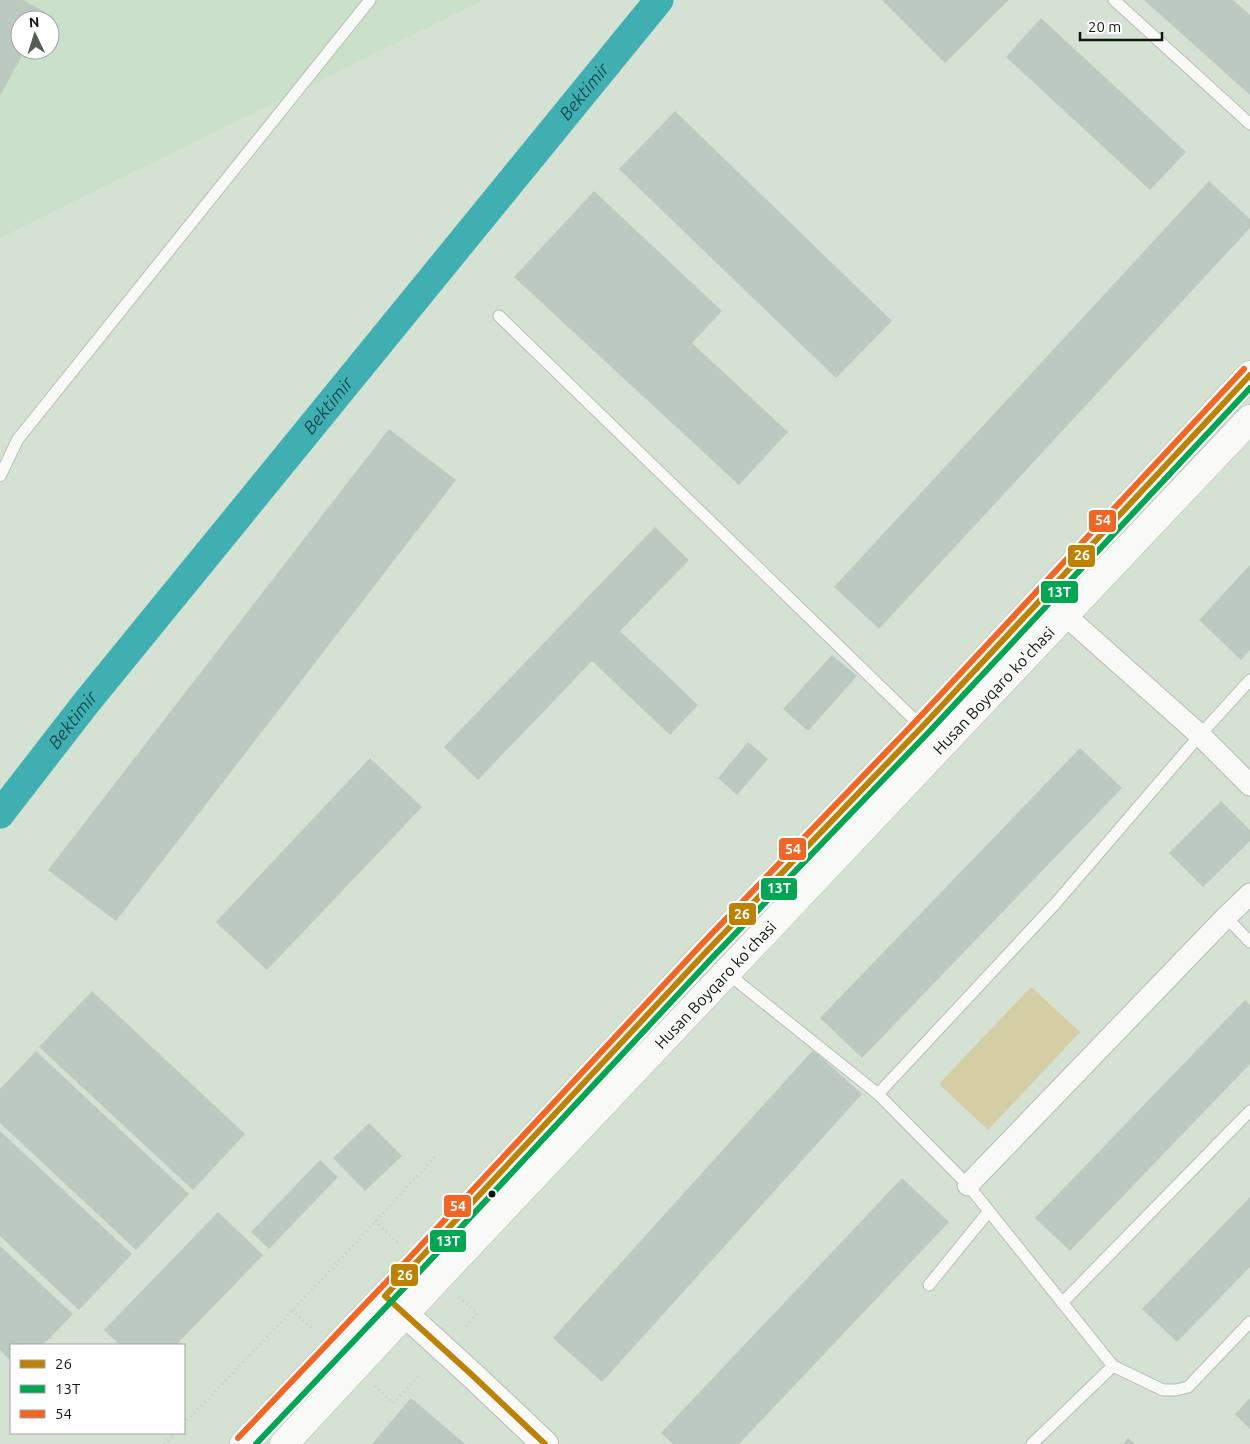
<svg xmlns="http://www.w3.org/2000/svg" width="1250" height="1444" viewBox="0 0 1250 1444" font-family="Ubuntu,sans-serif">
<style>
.built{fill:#cae0c9;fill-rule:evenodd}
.green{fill:#d5cda4}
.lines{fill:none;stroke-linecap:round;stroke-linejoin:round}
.canal{stroke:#40afb1;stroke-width:29}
.building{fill:#bcc9c0}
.service-casing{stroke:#b4beb4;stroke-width:13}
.minor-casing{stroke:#b4beb4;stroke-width:23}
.tertiary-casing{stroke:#b4beb4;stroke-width:28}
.secondary-casing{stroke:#b4beb4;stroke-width:29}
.path{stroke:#c9cdc9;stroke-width:3;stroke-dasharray:1 4;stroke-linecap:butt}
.service{stroke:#f9faf8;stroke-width:11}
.minor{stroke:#f9faf8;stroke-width:21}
.tertiary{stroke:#f9faf8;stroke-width:26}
.secondary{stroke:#f9faf8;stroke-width:28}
.bus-1-casing{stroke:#fff;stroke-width:10}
.bus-2-casing{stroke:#fff;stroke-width:10}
.bus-3-casing{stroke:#fff;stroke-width:10}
.bus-1{stroke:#bd8204;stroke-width:6}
.bus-2{stroke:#00a651;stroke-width:6}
.bus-3{stroke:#f26522;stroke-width:6}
.bus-dot{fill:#0f180f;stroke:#fff;stroke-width:2}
.labels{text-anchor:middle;stroke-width:5;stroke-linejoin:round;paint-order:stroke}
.street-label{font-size:16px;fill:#0f180f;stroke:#fff}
.water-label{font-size:18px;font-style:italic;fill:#194d50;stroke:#fff}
.line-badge{stroke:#fff;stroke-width:2}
.badge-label{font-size:14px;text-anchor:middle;font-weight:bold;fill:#fff}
</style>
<rect width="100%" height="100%" fill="#d4e1d3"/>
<path class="built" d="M0,0H483L0,238ZM20,20H50V50H20Z"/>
<path class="green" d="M1031,987L1080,1032L988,1130L939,1084Z"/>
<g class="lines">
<path class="canal" id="s1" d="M0,814L86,703L659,0"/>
</g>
<path class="building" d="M0,0H23L45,12L41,20H20V50H25L0,96Z
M882,0H1009L945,63Z
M1144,0H1233L1250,15V95Z
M1041,18L1186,152L1150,190L1006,57Z
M675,111L892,321L836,378L619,169Z
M1209,181L1250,219V228L879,629L834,587Z
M594,191L722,311L692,343L788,432L739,485L514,277Z
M389,429L456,480L116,921L48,870Z
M655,527L689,560L620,631L698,705L670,735L592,661L478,780L444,747Z
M1250,565V650L1241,660L1199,620Z
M832,655L857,676L808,731L783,709Z
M748,742L768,759L737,795L718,778Z
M1080,748L1122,788L862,1058L820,1018Z
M370,758L422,807L267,970L216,922Z
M1221,801L1250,830V841L1203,887L1169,853Z
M92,991L245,1134L193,1190L39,1047Z
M1245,1000L1250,1005V1064L1070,1251L1035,1218Z
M813,1050L862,1094L602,1382L553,1338Z
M36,1051L189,1194L136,1250L0,1123V1089Z
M369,1123L402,1156L365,1191L333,1158Z
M0,1131L132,1254L79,1310L0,1236Z
M320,1160L338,1177L269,1249L251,1232Z
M902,1178L949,1222L739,1444H673L661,1433Z
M1250,1197V1267L1177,1342L1142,1309Z
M218,1212L263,1255L176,1345H120L104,1330Z
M0,1246L73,1314L43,1345H11V1361L0,1350Z
M411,1398L465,1444H372Z
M1250,1398V1429L1235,1414Z
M1128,1438L1135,1444H1123Z"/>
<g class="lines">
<defs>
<path id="service" d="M1114,0L1250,124
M499,316L922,727
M0,476L18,439L370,0
M1226,917L1250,942
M727,973L878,1094L968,1185L1113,1366L1032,1444
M878,1094L1055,904L1200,735L1250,680
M929,1285L989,1211
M1062,1303L1250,1111
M1113,1366L1163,1390H1176L1188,1387L1250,1322"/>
<path id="minor" d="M1065,615L1200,735L1250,785
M968,1185L1226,917L1250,894"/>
<path id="tertiary" d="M390,1300L471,1374L545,1444"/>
<g id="secondary">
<path d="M244,1444L418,1261L706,952L922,727L1250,375"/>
<path id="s2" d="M284,1444L438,1278L1250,419"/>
</g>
</defs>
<use href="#service" class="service-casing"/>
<use href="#minor" class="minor-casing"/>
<use href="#tertiary" class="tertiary-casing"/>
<use href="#secondary" class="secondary-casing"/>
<path class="path" d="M375,1221L398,1243
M459,1297L477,1313L464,1329
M292,1310L314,1330
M375,1386L393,1403L420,1375
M184,1424L324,1277L435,1157
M164,1444L175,1433"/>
<use href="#service" class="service"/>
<use href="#minor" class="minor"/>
<use href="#tertiary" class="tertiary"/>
<use href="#secondary" class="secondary"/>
<defs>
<path id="bus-1" d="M545,1444L471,1374L385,1296L706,952L922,727L1250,375"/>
<path id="bus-2" d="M256,1444L424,1267L712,958L928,733L1250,388"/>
<path id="bus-3" d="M238,1438L412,1255L700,946L916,721L1244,369"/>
</defs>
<use href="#bus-1" class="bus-1-casing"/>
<use href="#bus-2" class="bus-2-casing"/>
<use href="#bus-3" class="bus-3-casing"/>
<use href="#bus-1" class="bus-1"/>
<use href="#bus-2" class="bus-2"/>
<use href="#bus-3" class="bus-3"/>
</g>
<circle class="bus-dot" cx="492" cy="1194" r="4.5"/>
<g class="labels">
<g class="street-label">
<text dy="6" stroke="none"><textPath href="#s2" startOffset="1035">Husan Boyqaro ko'chasi</textPath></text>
<text dy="6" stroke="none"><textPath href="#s2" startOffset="630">Husan Boyqaro ko'chasi</textPath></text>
</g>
<g class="water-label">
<text dy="6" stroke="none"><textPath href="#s1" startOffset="929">Bektimir</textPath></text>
<text dy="6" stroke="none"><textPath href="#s1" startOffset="524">Bektimir</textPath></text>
<text dy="6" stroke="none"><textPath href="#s1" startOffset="119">Bektimir</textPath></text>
</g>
</g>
<g class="line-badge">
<rect x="1088" y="509" width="29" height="24" rx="5" fill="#f26522"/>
<rect x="1067" y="544" width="29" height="24" rx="5" fill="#bd8204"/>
<rect x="1040" y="580" width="39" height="24" rx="5" fill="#00a651"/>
<rect x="778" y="837" width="29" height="24" rx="5" fill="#f26522"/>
<rect x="760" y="877" width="38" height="24" rx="5" fill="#00a651"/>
<rect x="728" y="902" width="29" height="24" rx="5" fill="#bd8204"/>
<rect x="443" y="1194" width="29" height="24" rx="5" fill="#f26522"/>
<rect x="429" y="1229" width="38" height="24" rx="5" fill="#00a651"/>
<rect x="390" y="1263" width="29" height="24" rx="5" fill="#bd8204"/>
</g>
<g class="badge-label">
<text x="1103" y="525">54</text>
<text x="1082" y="560">26</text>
<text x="1059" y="597">13Т</text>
<text x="793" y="854">54</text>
<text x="779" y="893">13Т</text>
<text x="742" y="919">26</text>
<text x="458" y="1211">54</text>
<text x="448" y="1246">13Т</text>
<text x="405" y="1280">26</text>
</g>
<rect x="10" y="1344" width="175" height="90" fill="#ffffff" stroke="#9fa39f"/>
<rect x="20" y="1360" width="25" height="8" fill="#bd8204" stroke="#9fa39f"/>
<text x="55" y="1369" font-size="15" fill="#0f180f">26</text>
<rect x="20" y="1385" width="25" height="8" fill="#00a651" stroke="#9fa39f"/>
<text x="55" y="1394" font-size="15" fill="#0f180f">13Т</text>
<rect x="20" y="1410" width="25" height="8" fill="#f26522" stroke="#9fa39f"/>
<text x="55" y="1419" font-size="15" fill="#0f180f">54</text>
<g transform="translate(35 35) rotate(356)"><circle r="24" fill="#ffffff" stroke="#9fa39f"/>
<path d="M0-4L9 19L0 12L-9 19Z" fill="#545e54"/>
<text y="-8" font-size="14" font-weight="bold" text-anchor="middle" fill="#0f180f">N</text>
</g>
<path d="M1080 32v8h82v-8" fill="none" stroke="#0f180f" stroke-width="2.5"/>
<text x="1088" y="32" font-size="15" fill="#0f180f" stroke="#ffffff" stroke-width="4" paint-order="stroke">20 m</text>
</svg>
